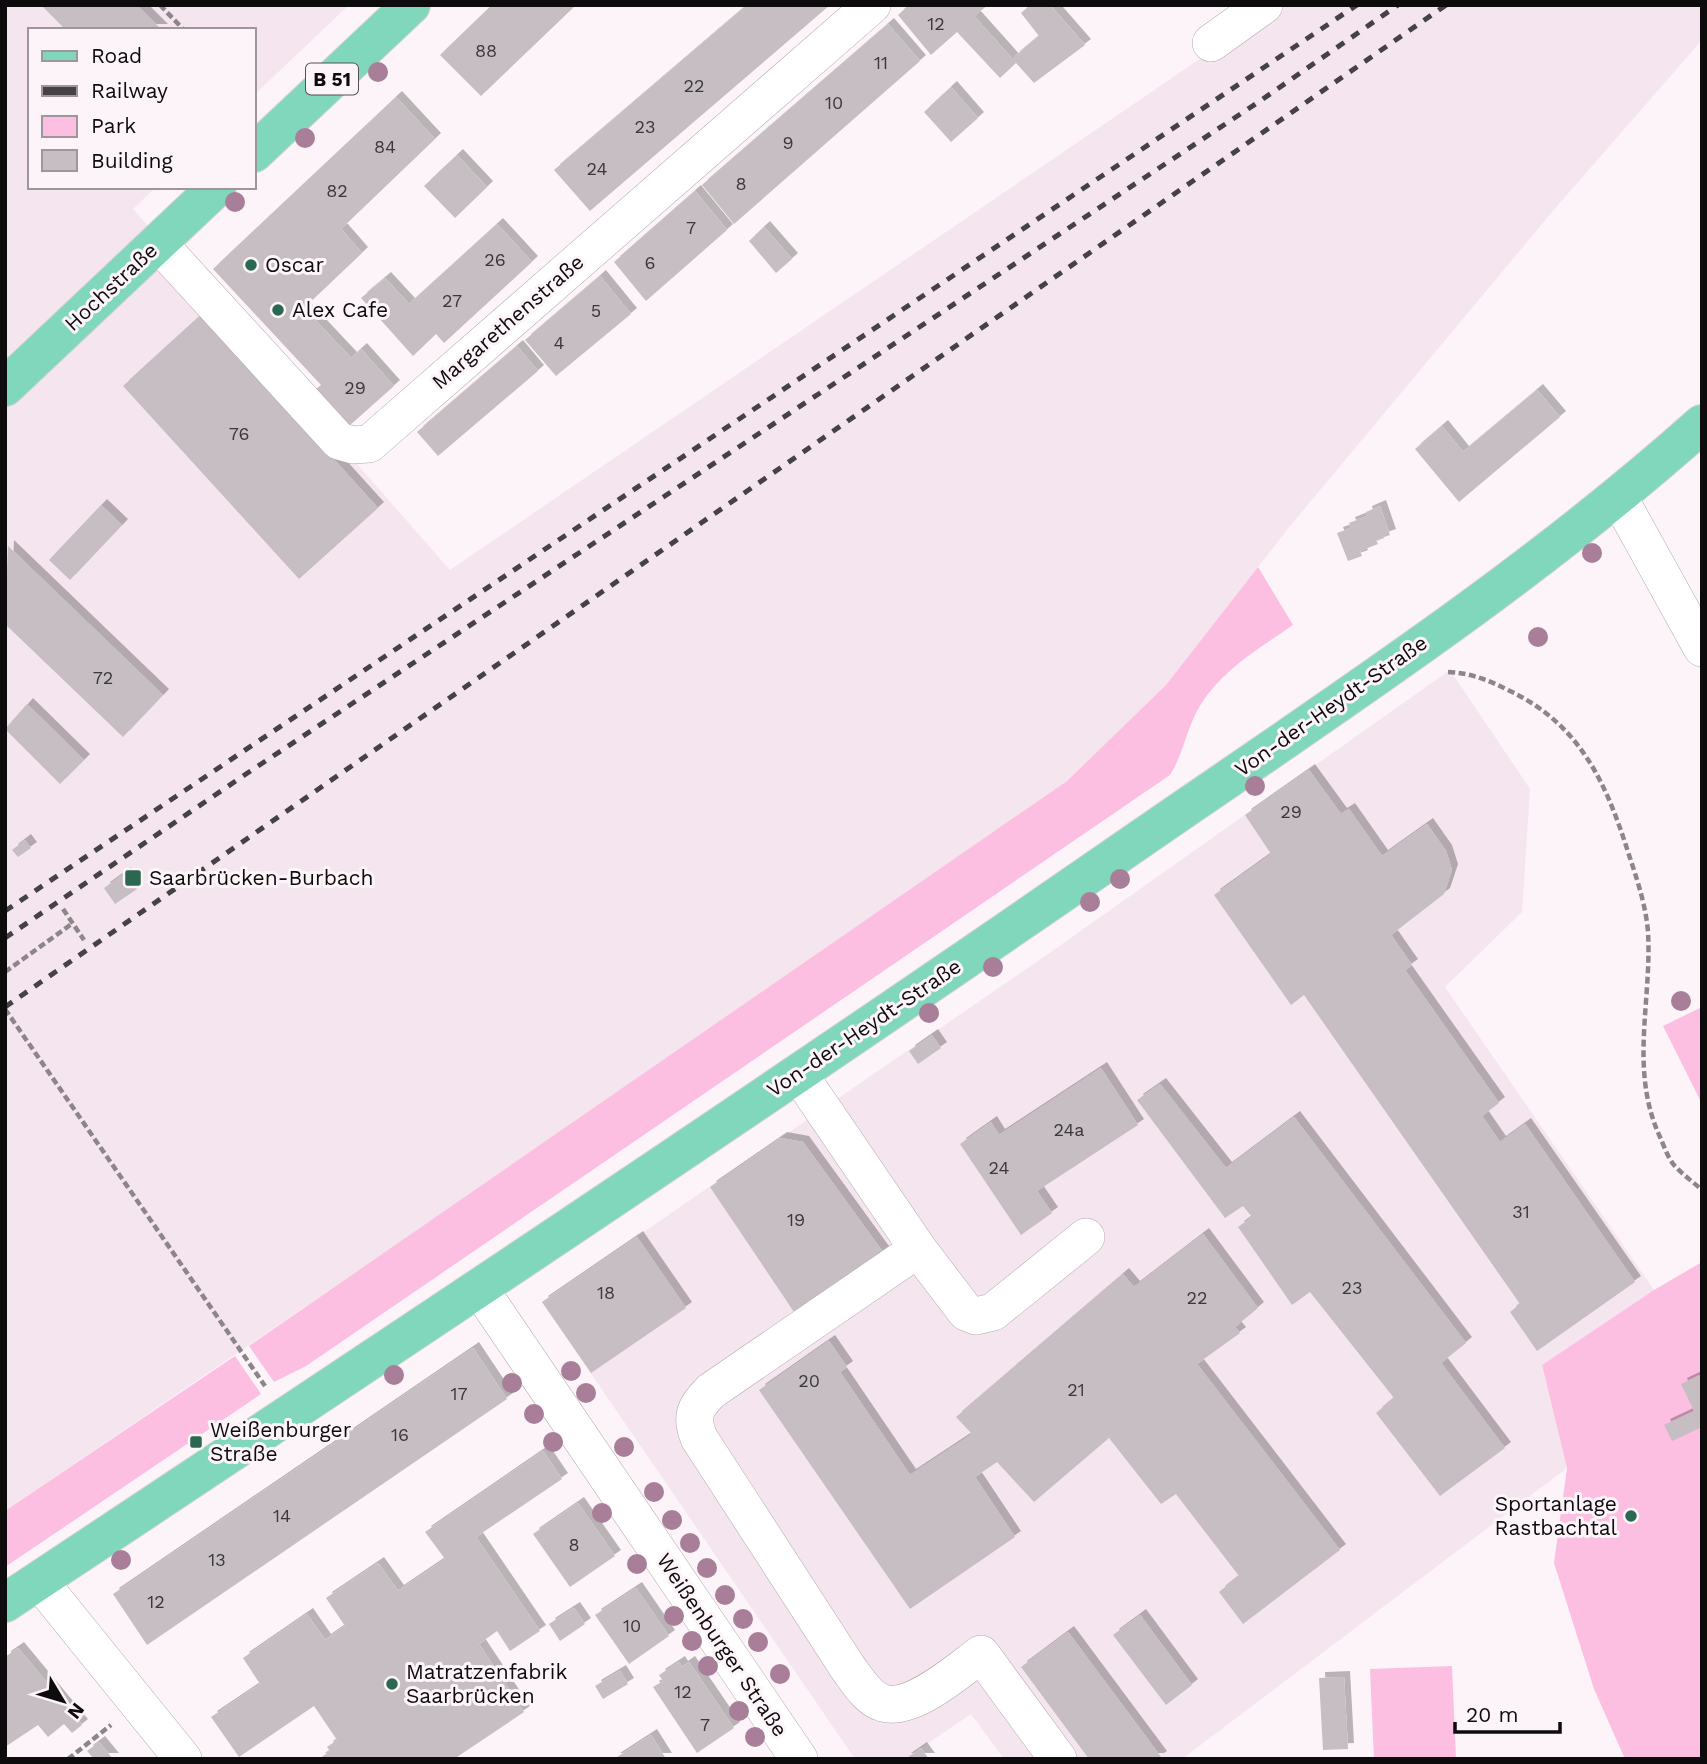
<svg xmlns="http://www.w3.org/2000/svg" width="1707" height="1764" viewBox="0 0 1707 1764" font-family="'Work Sans',sans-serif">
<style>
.built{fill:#f5e5ee}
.green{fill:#fcbee1}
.building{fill:#c6bec2;filter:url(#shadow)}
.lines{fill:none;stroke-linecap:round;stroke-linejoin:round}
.minor-casing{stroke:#b2aaae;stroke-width:38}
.major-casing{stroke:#d4d3d3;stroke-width:40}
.path{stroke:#8c8689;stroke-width:4.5;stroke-dasharray:7 3.5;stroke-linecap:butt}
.minor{stroke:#fff;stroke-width:37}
.major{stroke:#80d7bc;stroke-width:38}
.rail{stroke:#454144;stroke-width:5;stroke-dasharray:9 9;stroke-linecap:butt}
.tree{fill:#a87e99}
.poi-dot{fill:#2b6751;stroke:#fcf4f8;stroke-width:2.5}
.labels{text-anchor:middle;stroke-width:6;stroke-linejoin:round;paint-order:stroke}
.number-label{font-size:18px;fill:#3c383a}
.shield{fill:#fcf4f8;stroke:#555154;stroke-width:2}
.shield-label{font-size:19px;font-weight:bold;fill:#0e0b0d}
.poi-label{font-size:21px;fill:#0e0b0d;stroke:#fcf4f8;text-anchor:start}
.street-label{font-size:21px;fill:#0e0b0d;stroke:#fcf4f8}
</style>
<defs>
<filter id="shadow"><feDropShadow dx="6" dy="-6" stdDeviation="0" flood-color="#0004"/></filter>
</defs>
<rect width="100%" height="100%" fill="#fcf4f8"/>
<path class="built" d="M5,5H349L254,95V30H30V187H156L133,209L450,570L1279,5H1702V40L1552,212L1290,526L1166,685L1067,781L506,1170L5,1511Z
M1450,670L1530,789L1522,912L1445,987L1654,1290L1542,1365L1567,1468L1182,1759H1004L971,1714L905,1759H855L542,1302L1048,954Z"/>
<path class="green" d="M1258,567L1293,625C1258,649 1218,672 1197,711C1186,732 1183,754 1170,775L306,1366L274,1382L249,1346L1067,781L1166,685Z
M1702,1007V1104L1663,1026Z
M1702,1262V1759H1625L1594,1689L1554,1563L1567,1468L1542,1365L1654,1290Z
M235,1356L261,1394L5,1567V1511Z
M1452,1666L1456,1759H1374L1370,1669Z"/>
<path class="building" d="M41,5H137L162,30H66Z
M492,5H576L481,96L440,55Z
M747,5H830L590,211L554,170Z
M909,5H988L974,16L1016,63L1014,57L1039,36L1021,13L1030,5H1050L1085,45L1034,83L1016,63L1000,78L957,32L931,55L898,15Z
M888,24L920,61L734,224L702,185Z
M951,87L978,118L951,142L924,112Z
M396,97L435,139L341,229L362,253L304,308L351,358L361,349L394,386L349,426L316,389L321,385L213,269Z
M457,155L487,187L455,218L424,186Z
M695,191L727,230L646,301L614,262Z
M497,224L532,262L444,343L436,334L413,356L361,298L385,278L409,304Z
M764,227L792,259L776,273L749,241Z
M600,276L631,314L556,376L525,340Z
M202,314L378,508L299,579L123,386Z
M517,346L538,371L438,456L417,432Z
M1537,390L1560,417L1459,502L1415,449L1442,426L1463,452Z
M101,505L122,525L70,580L49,560Z
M1380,506L1390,535L1376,540L1378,544L1360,551L1362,556L1348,561L1337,533L1351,528L1349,523L1367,516L1366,512Z
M8,546L163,695L123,737L5,624Z
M27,704L84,760L60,784L5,729Z
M1309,770L1341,814L1349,809L1382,856L1427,824L1446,851L1452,870L1444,894L1391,935L1412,965L1405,970L1499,1103L1482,1116L1500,1142L1525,1124L1635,1282L1537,1351L1510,1312L1520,1304L1304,995L1291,1005L1214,895L1271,854L1245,815Z
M25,840L31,848L18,857L12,850Z
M125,873L137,889L115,904L104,888Z
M932,1035L941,1048L918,1064L909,1051Z
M1101,1068L1138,1125L1037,1191L1052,1213L1021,1235L960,1144L991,1122L999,1135Z
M1160,1084L1226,1168L1294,1117L1466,1343L1441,1363L1505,1448L1440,1496L1376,1413L1394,1398L1310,1292L1292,1305L1238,1227L1252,1217L1243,1206L1225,1218L1137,1100Z
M781,1138L803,1142L883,1252L794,1312L710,1187Z
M1203,1234L1258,1308L1235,1327L1240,1333L1197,1364L1340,1550L1243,1624L1219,1592L1239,1576L1176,1494L1161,1504L1109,1438L1034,1502L997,1462L975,1477L1015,1537L910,1609L759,1390L829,1341L847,1367L840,1372L910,1475L972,1434L956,1417L1123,1274L1134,1287Z
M637,1237L686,1308L591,1373L542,1302Z
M473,1348L507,1399L147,1645L113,1594Z
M1702,1374V1427L1672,1441L1664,1425L1694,1411L1681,1384Z
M543,1451L562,1479L476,1537L540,1631L510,1651L497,1631L479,1644L524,1712L454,1759H319L330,1751L327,1747L337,1740L314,1706L239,1757L211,1717L260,1684L243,1658L307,1614L325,1640L345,1626L326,1598L378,1563L398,1591L445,1559L425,1532Z
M578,1503L615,1556L570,1587L533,1534Z
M636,1588L669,1636L629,1664L595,1615Z
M574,1608L585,1624L560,1641L549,1624Z
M1140,1615L1192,1685L1166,1705L1113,1635Z
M1068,1632L1161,1757L1158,1759H1089L1021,1667Z
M18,1648L82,1725L72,1733L64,1724L48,1737L38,1725L5,1747V1657Z
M679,1662L682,1667L689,1662L734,1728L697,1753L653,1687L663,1681L659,1675Z
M620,1671L628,1684L603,1699L595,1686Z
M1344,1677L1348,1749L1323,1750L1319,1678Z
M651,1735L666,1759H614Z
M99,1742L113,1759H94L87,1751Z
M921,1748L929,1759H905Z"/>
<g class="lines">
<defs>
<path id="minor" d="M1211,43L1264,5
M158,243L339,441L353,445L369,444L872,5
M1619,498L1702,648
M798,1073L918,1249L966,1312L976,1316L993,1312L1086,1237
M918,1249L711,1391C695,1407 690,1416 699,1438L848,1668C857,1680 868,1699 883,1703C912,1712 959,1670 981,1654L1058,1759
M479,1288L799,1759
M39,1581L183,1759"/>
<path id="major" d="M254,153L411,5
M5,387L217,187
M5,1603C371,1360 738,1117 1100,867C1304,725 1516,590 1702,424"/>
</defs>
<use href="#minor" class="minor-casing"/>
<use href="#major" class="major-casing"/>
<path class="path" d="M160,5L184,30
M1448,672C1471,673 1488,680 1508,690C1580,724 1606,782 1629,855C1637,879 1646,906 1648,932C1652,1002 1629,1070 1660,1137C1664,1146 1668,1158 1674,1165C1682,1174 1693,1182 1702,1190
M63,909L84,940
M5,972L73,923
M5,1009L265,1386
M68,1759L111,1725"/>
<use href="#minor" class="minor"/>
<use href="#major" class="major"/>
<path class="rail" d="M5,911L1357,5
M5,938L246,774L1260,101L1398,5
M5,1007L1446,5"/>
</g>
<g class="tree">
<circle cx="378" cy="72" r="10"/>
<circle cx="305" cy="138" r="10"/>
<circle cx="235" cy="202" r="10"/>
<circle cx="1592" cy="553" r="10"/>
<circle cx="1538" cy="637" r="10"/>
<circle cx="1255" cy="786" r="10"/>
<circle cx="1120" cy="879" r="10"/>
<circle cx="1090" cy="902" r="10"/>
<circle cx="993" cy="967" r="10"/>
<circle cx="1681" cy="1001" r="10"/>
<circle cx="929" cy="1013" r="10"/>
<circle cx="571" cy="1371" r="10"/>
<circle cx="394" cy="1375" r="10"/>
<circle cx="512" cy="1383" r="10"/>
<circle cx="586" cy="1393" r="10"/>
<circle cx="534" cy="1414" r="10"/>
<circle cx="553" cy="1442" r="10"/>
<circle cx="624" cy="1447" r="10"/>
<circle cx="654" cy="1492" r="10"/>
<circle cx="602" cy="1513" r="10"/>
<circle cx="672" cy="1520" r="10"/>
<circle cx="690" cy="1543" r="10"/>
<circle cx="121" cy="1560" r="10"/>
<circle cx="637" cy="1564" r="10"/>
<circle cx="707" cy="1568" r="10"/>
<circle cx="725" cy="1595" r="10"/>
<circle cx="674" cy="1616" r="10"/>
<circle cx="743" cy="1619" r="10"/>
<circle cx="692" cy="1641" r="10"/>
<circle cx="758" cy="1642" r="10"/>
<circle cx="708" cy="1666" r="10"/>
<circle cx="780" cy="1674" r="10"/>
<circle cx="739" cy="1711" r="10"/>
<circle cx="755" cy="1737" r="10"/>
</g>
<g class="poi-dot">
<circle cx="251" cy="265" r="7"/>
<circle cx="278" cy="310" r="7"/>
<rect x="124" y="869" width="18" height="18" rx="3.5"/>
<rect x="189" y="1435" width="14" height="14" rx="3.5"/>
<circle cx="1631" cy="1516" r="7"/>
<circle cx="392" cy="1684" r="7"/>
</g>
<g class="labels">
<g class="number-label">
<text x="936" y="30">12</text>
<text x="486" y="57">88</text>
<text x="881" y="69">11</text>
<text x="694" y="92">22</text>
<text x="834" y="109">10</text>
<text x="645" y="133">23</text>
<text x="788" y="149">9</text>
<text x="385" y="153">84</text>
<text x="597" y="175">24</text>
<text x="741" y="190">8</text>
<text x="337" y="197">82</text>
<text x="691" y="234">7</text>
<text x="495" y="266">26</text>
<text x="650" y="269">6</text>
<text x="452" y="307">27</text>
<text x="596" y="317">5</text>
<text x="559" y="349">4</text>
<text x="355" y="394">29</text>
<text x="239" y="440">76</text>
<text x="103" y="684">72</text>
<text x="1291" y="818">29</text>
<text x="1069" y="1136">24a</text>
<text x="999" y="1174">24</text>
<text x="1521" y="1218">31</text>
<text x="796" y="1226">19</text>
<text x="1352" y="1294">23</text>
<text x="606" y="1299">18</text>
<text x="1197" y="1304">22</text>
<text x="809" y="1387">20</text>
<text x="1076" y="1396">21</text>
<text x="459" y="1400">17</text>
<text x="400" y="1441">16</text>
<text x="282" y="1522">14</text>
<text x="574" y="1551">8</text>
<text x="217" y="1566">13</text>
<text x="156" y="1608">12</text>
<text x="632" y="1632">10</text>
<text x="683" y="1698">12</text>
<text x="705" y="1731">7</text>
</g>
<rect class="shield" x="306" y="63.5" width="52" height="31" rx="5"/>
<g class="shield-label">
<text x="332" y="86">B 51</text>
</g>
<g class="poi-label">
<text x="265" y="272">Oscar</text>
<text x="292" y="317">Alex Cafe</text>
<text x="149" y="885">Saarbrücken-Burbach</text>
<text x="210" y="1437">Weißenburger<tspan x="210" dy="24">Straße</tspan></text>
<text x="1617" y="1511" text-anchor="end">Sportanlage<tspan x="1617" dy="24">Rastbachtal</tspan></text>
<text x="406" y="1679">Matratzenfabrik<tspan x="406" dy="24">Saarbrücken</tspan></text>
</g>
<g class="street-label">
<text transform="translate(111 287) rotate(-43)" y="7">Hochstraße</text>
<text transform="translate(508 322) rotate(-41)" y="7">Margarethenstraße</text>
<text transform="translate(1331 706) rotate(-35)" y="7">Von-der-Heydt-Straße</text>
<text transform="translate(864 1028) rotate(-34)" y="7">Von-der-Heydt-Straße</text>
<text transform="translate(722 1645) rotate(56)" y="7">Weißenburger Straße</text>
</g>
</g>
<rect width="1707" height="1764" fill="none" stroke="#0e0b0d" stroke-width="14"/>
<rect x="28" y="28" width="228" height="161" fill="#fcf4f8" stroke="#9d979a" stroke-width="2"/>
<rect x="42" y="51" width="35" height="10" fill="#80d7bc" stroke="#9d979a" stroke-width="2"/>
<text x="91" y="63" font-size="21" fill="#0e0b0d">Road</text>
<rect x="42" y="86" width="35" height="10" fill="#454144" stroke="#9d979a" stroke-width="2"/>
<text x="91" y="98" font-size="21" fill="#0e0b0d">Railway</text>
<rect x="42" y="116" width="35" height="21" fill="#fcbee1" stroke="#9d979a" stroke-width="2"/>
<text x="91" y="133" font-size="21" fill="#0e0b0d">Park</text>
<rect x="42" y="150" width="35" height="21" fill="#c6bec2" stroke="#9d979a" stroke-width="2"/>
<text x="91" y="168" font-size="21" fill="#0e0b0d">Building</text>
<g transform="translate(63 1701) rotate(128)" stroke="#fcf4f8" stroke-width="5" paint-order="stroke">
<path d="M0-5L12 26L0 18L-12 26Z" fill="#0e0b0d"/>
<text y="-10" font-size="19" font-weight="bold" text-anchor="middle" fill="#0e0b0d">N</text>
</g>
<path d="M1455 1722v10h105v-10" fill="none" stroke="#0e0b0d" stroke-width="3.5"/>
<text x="1466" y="1722" font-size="21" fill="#0e0b0d" stroke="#fcf4f8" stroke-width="5" paint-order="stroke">20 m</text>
</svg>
